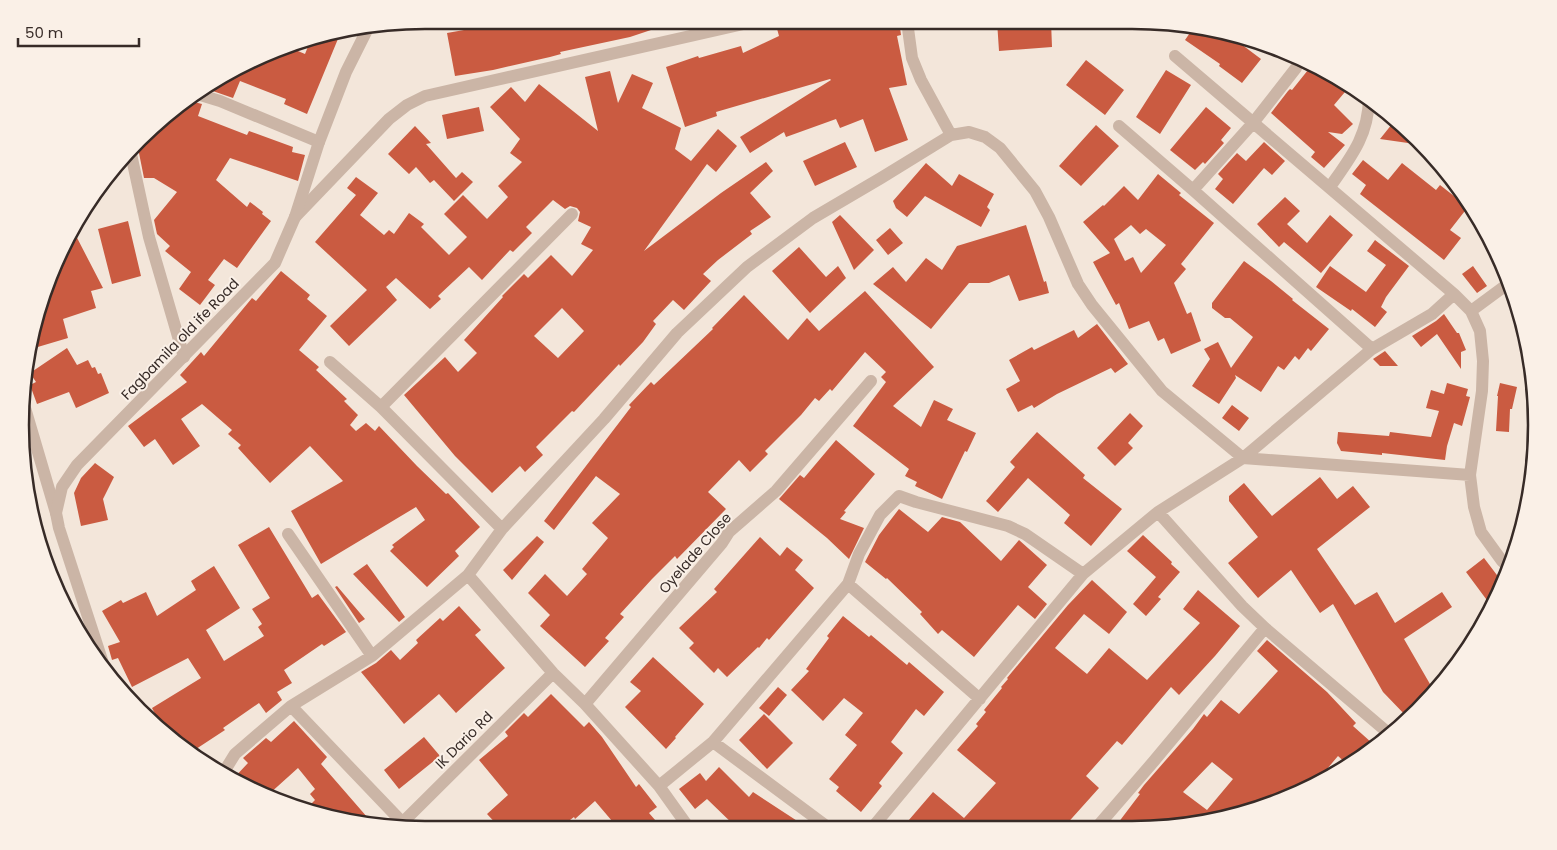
<svg xmlns="http://www.w3.org/2000/svg" width="1557" height="850" viewBox="0 0 1557 850" font-family="Poppins,sans-serif">
<style>
.building{fill:#ca5b41;fill-rule:evenodd}
.lines{fill:none;stroke-linecap:round;stroke-linejoin:round}
.minor{stroke:#cbb5a6;stroke-width:12}
.tertiary{stroke:#cbb5a6;stroke-width:12}
.labels{text-anchor:middle;stroke-width:4;stroke-linejoin:round;paint-order:stroke}
.street-label{font-size:14px;fill:#372b27;stroke:#faf0e7}
.rim{fill:none;stroke:#372b27;stroke-width:2.5}
</style>
<rect width="100%" height="100%" fill="#f3e6da"/>
<path class="building" d="M480,20H511L512,27L536,20H672V23L630,37L560,52L561,54L550,57L493,70L455,76L447,33L481,27Z
M793,20L899,21L901,35L897,36L907,85L889,88L908,140L875,152L863,119L840,128L836,119L786,137L784,132L750,153L740,137L831,80L830,79L716,112L717,116L685,127L666,67L698,56L699,58L741,46L743,53L779,36L776,25Z
M997,21H1051L1052,47L999,51Z
M1194,27L1225,32L1261,59L1242,83L1219,66L1220,64L1185,40Z
M340,34L307,114L284,104L286,99L240,81L233,98L207,89L286,46L305,54L311,39Z
M1086,60L1124,90L1105,115L1066,85Z
M1312,65L1331,80L1333,74L1350,86L1334,105L1353,124L1342,134L1328,132L1345,145L1324,168L1311,157L1315,152L1271,113L1288,91L1290,89L1292,90Z
M1166,70L1191,85L1160,134L1136,117Z
M610,71L618,103L632,74L653,83L642,108L681,128L675,149L691,161L718,129L737,146L716,172L707,164L644,251L721,193L766,162L773,171L750,193L771,217L750,231L752,234L718,260L703,274L711,281L684,310L673,300L653,321L656,324L643,342L620,366L619,364L574,412L572,411L536,447L543,455L525,472L520,466L492,493L455,456L404,395L445,357L458,372L477,353L464,340L503,297L502,296L524,274L528,278L551,255L572,276L593,250L581,244L591,227L578,221L580,212L577,208L570,206L565,209L553,200L526,227L532,233L513,252L510,250L482,280L469,267L438,296L441,299L430,309L396,278L386,287L397,300L349,346L330,326L367,290L315,242L356,195L347,188L356,177L378,193L360,215L384,235L389,230L394,234L409,213L424,224L421,227L449,255L467,237L444,214L463,195L487,219L508,197L498,186L522,162L510,153L520,139L490,107L511,87L525,102L539,84L598,131L585,77ZM562,308L584,331L558,358L534,336Z
M190,98L194,102L202,104L198,116L247,135L249,131L293,147L292,152L305,155L298,181L230,158L216,180L247,207L250,202L263,212L262,214L271,221L237,268L224,259L208,280L215,285L200,305L179,289L191,272L165,251L170,246L157,234L154,220L177,192L154,178H144L139,153V145L178,104Z
M479,107L484,131L447,139L442,115Z
M1206,107L1231,128L1221,140L1224,143L1205,164L1203,162L1195,170L1170,150Z
M1396,119L1399,120L1422,145L1380,139Z
M1096,125L1119,146L1081,186L1059,166Z
M415,126L431,143L426,144L456,178L462,172L473,182L454,201L434,180L430,183L416,167L409,174L388,154Z
M845,142L857,167L815,186L803,161Z
M1264,142L1285,161L1272,175L1264,168L1233,204L1215,189L1223,179L1218,174L1237,153L1246,161Z
M1363,160L1388,180L1402,163L1436,190L1440,185L1468,207L1450,230L1461,238L1444,260L1360,194L1366,185L1352,174Z
M926,163L952,186L959,174L994,194L987,207L990,210L981,227L925,196L907,217L896,208L893,201Z
M1158,174L1181,193L1179,195L1214,223L1181,264L1186,269L1174,283L1187,314L1191,312L1201,341L1171,354L1164,338L1158,341L1149,321L1129,329L1119,303L1116,305L1093,262L1110,253L1083,222L1103,205L1104,206L1124,186L1138,200ZM1131,225L1140,234L1146,229L1166,245L1141,273L1133,257L1125,261L1114,239Z
M1285,197L1300,211L1287,224L1307,243L1330,215L1353,235L1321,273L1284,242L1279,247L1257,224Z
M840,215L874,250L854,270L832,222Z
M128,221L141,276L112,284L98,229Z
M1026,225L1044,282L1046,281L1049,293L1019,301L1009,275L989,283H969L931,329L873,284L893,267L906,282L926,258L942,270L957,246Z
M890,228L903,243L888,255L876,240Z
M74,232L103,288L91,291L96,308L63,319L68,338L31,349L34,320Z
M1375,240L1409,266L1386,297L1381,307L1387,312L1375,327L1352,309L1351,311L1316,287L1330,266L1366,292L1386,265L1367,251Z
M799,247L826,277L838,266L846,278L810,313L772,271Z
M1244,261L1271,281L1293,299L1292,300L1329,329L1311,351L1308,348L1299,360L1295,356L1284,370L1278,366L1261,392L1235,375L1236,378L1219,404L1192,386L1210,359L1204,349L1218,342L1231,368L1253,337L1230,318H1225L1212,308V303Z
M1473,266L1487,286L1477,293L1462,274Z
M281,271L310,295L307,299L327,316L299,350L319,367L316,370L347,399L344,401L358,415L350,425L356,431L366,423L375,431L379,426L417,466L446,494L448,493L480,527L455,551L459,556L427,587L390,551L394,547L392,545L425,520L416,507L321,564L291,511L343,481L310,446L270,483L238,448L241,445L228,434L232,430L202,404L181,419L200,446L173,465L155,439L144,447L128,426L187,382L180,375L201,352L204,356L252,298L256,301Z
M865,291L934,367L893,406L921,427L934,400L953,409L947,420L976,433L967,452L965,451L942,499L915,486L917,482L905,476L909,469L853,426L886,382L881,377L886,372L865,352L832,391L830,389L819,401L815,398L801,415L765,451L768,454L750,472L739,460L708,492L726,509L677,559L675,556L652,579L620,614L624,617L605,638L609,641L585,667L540,626L550,615L528,593L545,574L567,596L587,574L582,569L608,538L592,523L620,494L596,476L554,530L544,521L631,407L629,405L651,382L654,385L713,329L712,328L744,295L788,340L807,318L819,331Z
M1444,314L1457,333H1459L1466,350L1461,352V369L1437,334L1421,347L1412,336L1436,321Z
M1097,324L1128,364L1115,373L1111,368L1057,394L1034,408L1032,405L1018,412L1006,389L1020,381L1009,360L1032,347L1034,350L1074,330L1078,338Z
M67,348L77,365L88,360L92,368L95,367L98,374L101,373L109,393L76,408L69,392L37,404L30,385L36,382L30,373Z
M1385,351L1398,366H1380L1373,359Z
M1447,383L1468,389L1466,396L1470,397L1462,426L1454,423L1447,446L1445,460L1382,453V455L1341,451L1337,443L1338,432L1389,436L1390,432L1431,437L1439,411L1426,408L1431,390L1444,394Z
M1500,383L1517,387L1512,409H1510L1509,432L1496,431L1498,396H1497Z
M1232,405L1249,418L1239,431L1222,418Z
M1130,413L1143,426L1128,443L1133,448L1115,466L1097,448Z
M1037,432L1085,475L1083,478L1122,509L1091,546L1064,523L1070,515L1028,478L998,512L986,501L1015,467L1010,462Z
M836,440L875,474L844,511L846,512L840,519L864,528L849,559L827,538L779,499L800,475L804,478Z
M95,463L114,477L103,499L108,520L81,526L74,493L81,478Z
M1320,477L1337,499L1353,486L1370,507L1317,549L1355,605L1377,592L1395,623L1442,592L1452,607L1404,639L1434,691L1419,711L1409,719L1383,692L1333,604L1320,613L1291,570L1258,598L1228,563L1258,537L1229,501V496L1244,483L1272,516Z
M899,509L928,532L942,517L960,522L1001,561L1019,540L1047,565L1028,587L1047,604L1035,619L1018,605L974,657L942,630L938,634L920,614L922,612L887,578L886,579L865,562L879,535Z
M269,527L312,598L318,594L346,632L324,646L322,644L284,670L292,683L277,692L282,700L266,713L259,703L223,728L225,730L193,751L161,725L152,708L201,678L188,658L132,687L118,658L112,660L108,646L120,642L102,611L121,600L123,603L146,592L157,616L196,590L191,581L214,566L240,608L206,630L224,661L264,636L258,627L262,624L252,609L270,598L238,545Z
M1143,535L1172,562L1171,564L1180,572L1158,597L1161,599L1146,616L1133,604L1156,577L1127,551Z
M537,536L544,542L512,580L503,570Z
M760,537L780,556L787,547L803,560L795,570L814,588L769,640L767,638L759,648L758,647L727,677L718,668L714,673L689,648L694,643L679,628L717,592L714,589Z
M1484,558L1503,583L1492,607L1466,572Z
M367,564L405,617L399,622L353,574Z
M1092,580L1127,612L1109,634L1084,614L1055,648L1087,674L1109,648L1147,680L1200,623L1183,609L1198,590L1240,626L1215,656L1179,695L1171,687L1122,745L1117,741L1086,776L1099,788L1064,827L902,828L933,792L964,818L996,783L957,750L978,726L976,724L986,712L984,710L1002,688L1001,687L1008,679L1007,678L1068,605Z
M337,586L365,619L359,623L335,587Z
M459,606L481,630L475,635L505,668L456,713L439,694L404,724L361,672L376,663L391,650L400,660L418,643L416,640L440,618L443,621Z
M843,616L869,637L871,635L907,665L909,662L944,692L924,716L916,709L891,742L903,753L879,783L882,786L861,812L836,791L839,787L829,779L857,745L845,735L863,713L844,698L823,721L791,690L809,671L806,669L829,638L827,636Z
M1267,640L1327,692L1356,723L1353,726L1372,743L1354,763L1349,766L1338,756L1316,782L1262,808L1185,827H1115L1140,794L1138,793L1144,785L1193,729L1204,714L1207,717L1221,700L1239,714L1278,671L1257,651ZM1212,762L1233,779L1207,810L1183,792Z
M653,657L704,704L675,737L676,738L666,749L625,707L641,691L630,682Z
M778,687L787,695L769,716L759,708Z
M551,694L584,727L589,722L602,737L636,787L639,784L657,807L649,813L662,828H618L595,801L575,819L574,817L558,829H533L529,822L522,829H501L487,814L508,795L479,760L508,736L505,732L524,713L528,717Z
M764,714L793,743L767,769L739,740Z
M294,721L327,757L321,764L374,825L320,816L305,810L315,800L310,794L315,789L298,768L268,795L232,780L248,763L243,758L266,738L271,742Z
M424,737L440,756L399,789L384,770Z
M719,767L749,797L753,792L808,828H737L707,799L695,809L679,789L700,773L706,781Z"/>
<g class="lines">
<path class="minor" d="M907,21L912,58L921,80L951,135
M1175,56L1454,294L1471,311L1480,331L1483,361L1482,391L1470,475L1474,507L1481,532L1502,561L1510,568
M197,94L220,101L319,142
M1119,126L1193,190L1372,349
M131,154L149,237L184,357
M1330,187C1350,158 1368,137 1369,99
M1193,190L1253,123L1296,68
M295,217L389,119L407,105L425,96L761,20
M1471,311L1509,283
M330,362L381,407L502,529
M381,407L572,214
M25,408L56,513
M1158,512L1242,606L1265,628L1386,731V738
M288,534L372,656
M468,575L553,673L585,704L659,786L689,828
M848,584L980,699
M585,704L722,543L729,532L776,491L871,381
M291,706L402,822
M713,742L829,828
M222,775L235,754L291,706L372,656L468,575L502,529L604,419L677,333L747,267L813,218L881,178L951,135L969,132L985,137L1000,148L1035,191L1049,217L1078,284L1092,305L1162,391L1243,458L1470,475
M659,786L713,742L848,584L859,554L880,515L899,496L916,502L1008,526L1025,534L1083,574
M1097,827L1154,761L1265,628
M872,828L1083,574L1158,512L1243,458L1372,349L1432,314L1454,294
M396,829L553,673"/>
<path class="tertiary" d="M103,663L59,528L56,513L62,487L77,465L275,263L295,217L319,142L346,72L367,30"/>
</g>
<g class="labels">
<g class="street-label">
<text transform="translate(180 339) rotate(-46)" y="5">Fagbamila old ife Road</text>
<text transform="translate(695 553) rotate(-49)" y="5">Oyelade Close</text>
<text transform="translate(464 740) rotate(-45)" y="5">IK Dario Rd</text>
</g>
</g>
<path d="M0 0H1557V850H0ZM425 29H1132A396 396 0 0 1 1528 425V425A396 396 0 0 1 1132 821H425A396 396 0 0 1 29 425V425A396 396 0 0 1 425 29Z" fill="#faf0e7" fill-rule="evenodd"/>
<path class="rim" d="M425 29H1132A396 396 0 0 1 1528 425V425A396 396 0 0 1 1132 821H425A396 396 0 0 1 29 425V425A396 396 0 0 1 425 29Z"/>
<path d="M18 38v8h121v-8" fill="none" stroke="#372b27" stroke-width="2.5"/>
<text x="25" y="38" font-size="15" fill="#372b27" stroke="#faf0e7" stroke-width="4" paint-order="stroke">50 m</text>
</svg>
